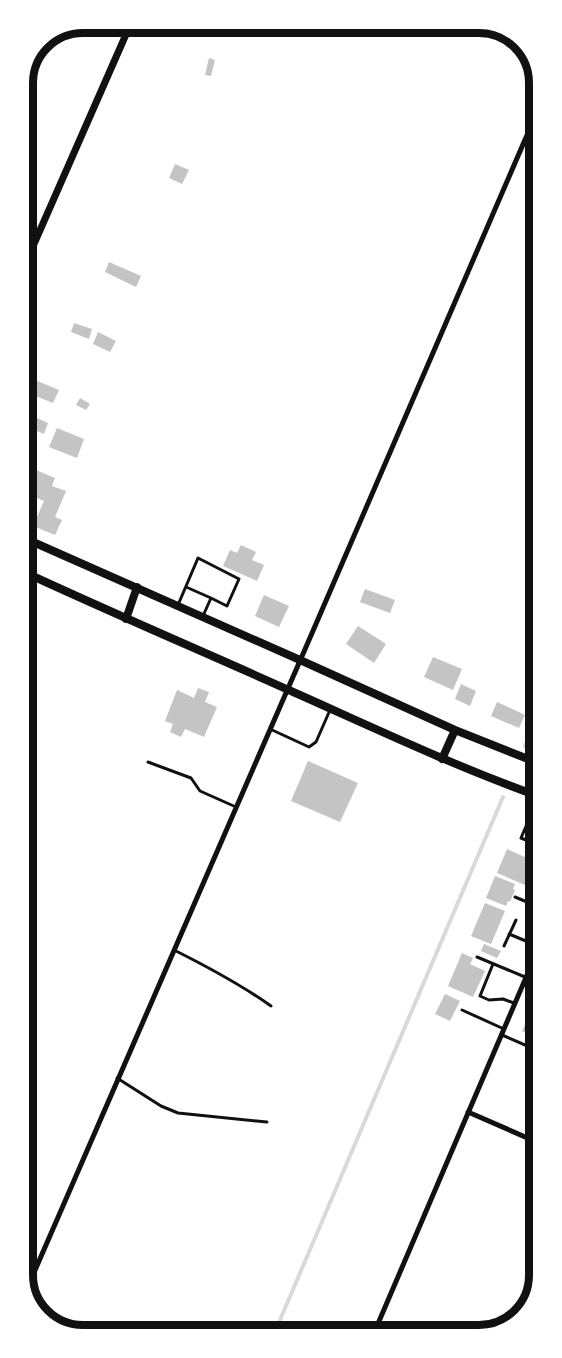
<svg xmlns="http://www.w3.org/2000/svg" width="562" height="1358" viewBox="0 0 562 1358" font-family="Mulish,sans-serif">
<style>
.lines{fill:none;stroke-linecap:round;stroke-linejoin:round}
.stream{stroke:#d9d9d9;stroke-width:4}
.building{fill:#c4c4c4}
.service{stroke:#111;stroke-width:3}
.minor{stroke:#111;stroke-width:5}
.tertiary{stroke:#111;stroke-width:7}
.secondary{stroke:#111;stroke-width:8}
.rim{fill:none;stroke:#111;stroke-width:8}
</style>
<rect width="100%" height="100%" fill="#fff"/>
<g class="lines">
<path class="stream" d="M525,746L538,716
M274,1334L503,797"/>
</g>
<path class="building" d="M209,58L215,60L211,76L205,75Z
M175,164L189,170L182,184L169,178Z
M109,262L141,276L136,287L105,272Z
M74,323L92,329L89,339L71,332Z
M98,332L116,341L110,352L93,344Z
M23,375L59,390L53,403L23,391Z
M80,398L90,404L86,410L76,405Z
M24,412L48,423L44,434L27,427L23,435Z
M57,428L84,439L77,458L49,447Z
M23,435L31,438L24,456Z
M24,465L55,478L52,486L66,491L55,517L62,520L55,535L33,526L44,501L24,492Z
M241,545L256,552L252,560L264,565L257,581L223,566L230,550L237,553Z
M365,589L395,600L390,613L360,602Z
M264,595L289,606L279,627L255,616Z
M358,626L386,644L374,663L346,644Z
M433,657L462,669L453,690L424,677Z
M461,684L476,691L470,706L455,699Z
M198,688L209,692L205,702L217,707L204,737L185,729L181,737L170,732L173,724L165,721L177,690L194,698Z
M497,702L525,715L519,728L491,716Z
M308,761L358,783L340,822L291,801Z
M507,849L538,863L539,891L497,873Z
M495,876L515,884L513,889L515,890L510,902L508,901L506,906L486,898Z
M485,903L505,911L491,944L471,936Z
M484,944L501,951L497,958L481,951Z
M462,953L473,958L470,964L485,971L473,997L448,986Z
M539,991V1038L522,1031Z
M445,994L460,1001L450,1021L435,1014Z"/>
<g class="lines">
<path class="service" d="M186,587L211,598
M178,605L198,558L239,579L227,606L211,598L203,616
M270,729L309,747L316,742L330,710
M148,762L191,778L200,791L236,807
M538,820L530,817L521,838L538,845
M515,897L539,907
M509,934L538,946
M504,946L516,920
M174,950C208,967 240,984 271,1006
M477,957L525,977
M493,964L480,996L489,1000L503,999L514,1003
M462,1010L504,1029
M502,1035L539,1051
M117,1078L161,1106L178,1113L267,1122"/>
<path class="minor" d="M468,1112L539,1143
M26,1291L306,647L537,112
M374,1333L539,947"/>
<path class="tertiary" d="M23,269L131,23"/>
<path class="secondary" d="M24,538L300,660L455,730L538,763
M24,572C112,613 202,651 291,691C372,727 454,766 538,796
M126,619L137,587
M442,759L455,730"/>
</g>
<path d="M0 0H562V1358H0ZM83 33H479A50 50 0 0 1 529 83V1275A50 50 0 0 1 479 1325H83A50 50 0 0 1 33 1275V83A50 50 0 0 1 83 33Z" fill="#fff" fill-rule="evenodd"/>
<path class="rim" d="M83 33H479A50 50 0 0 1 529 83V1275A50 50 0 0 1 479 1325H83A50 50 0 0 1 33 1275V83A50 50 0 0 1 83 33Z"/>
</svg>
